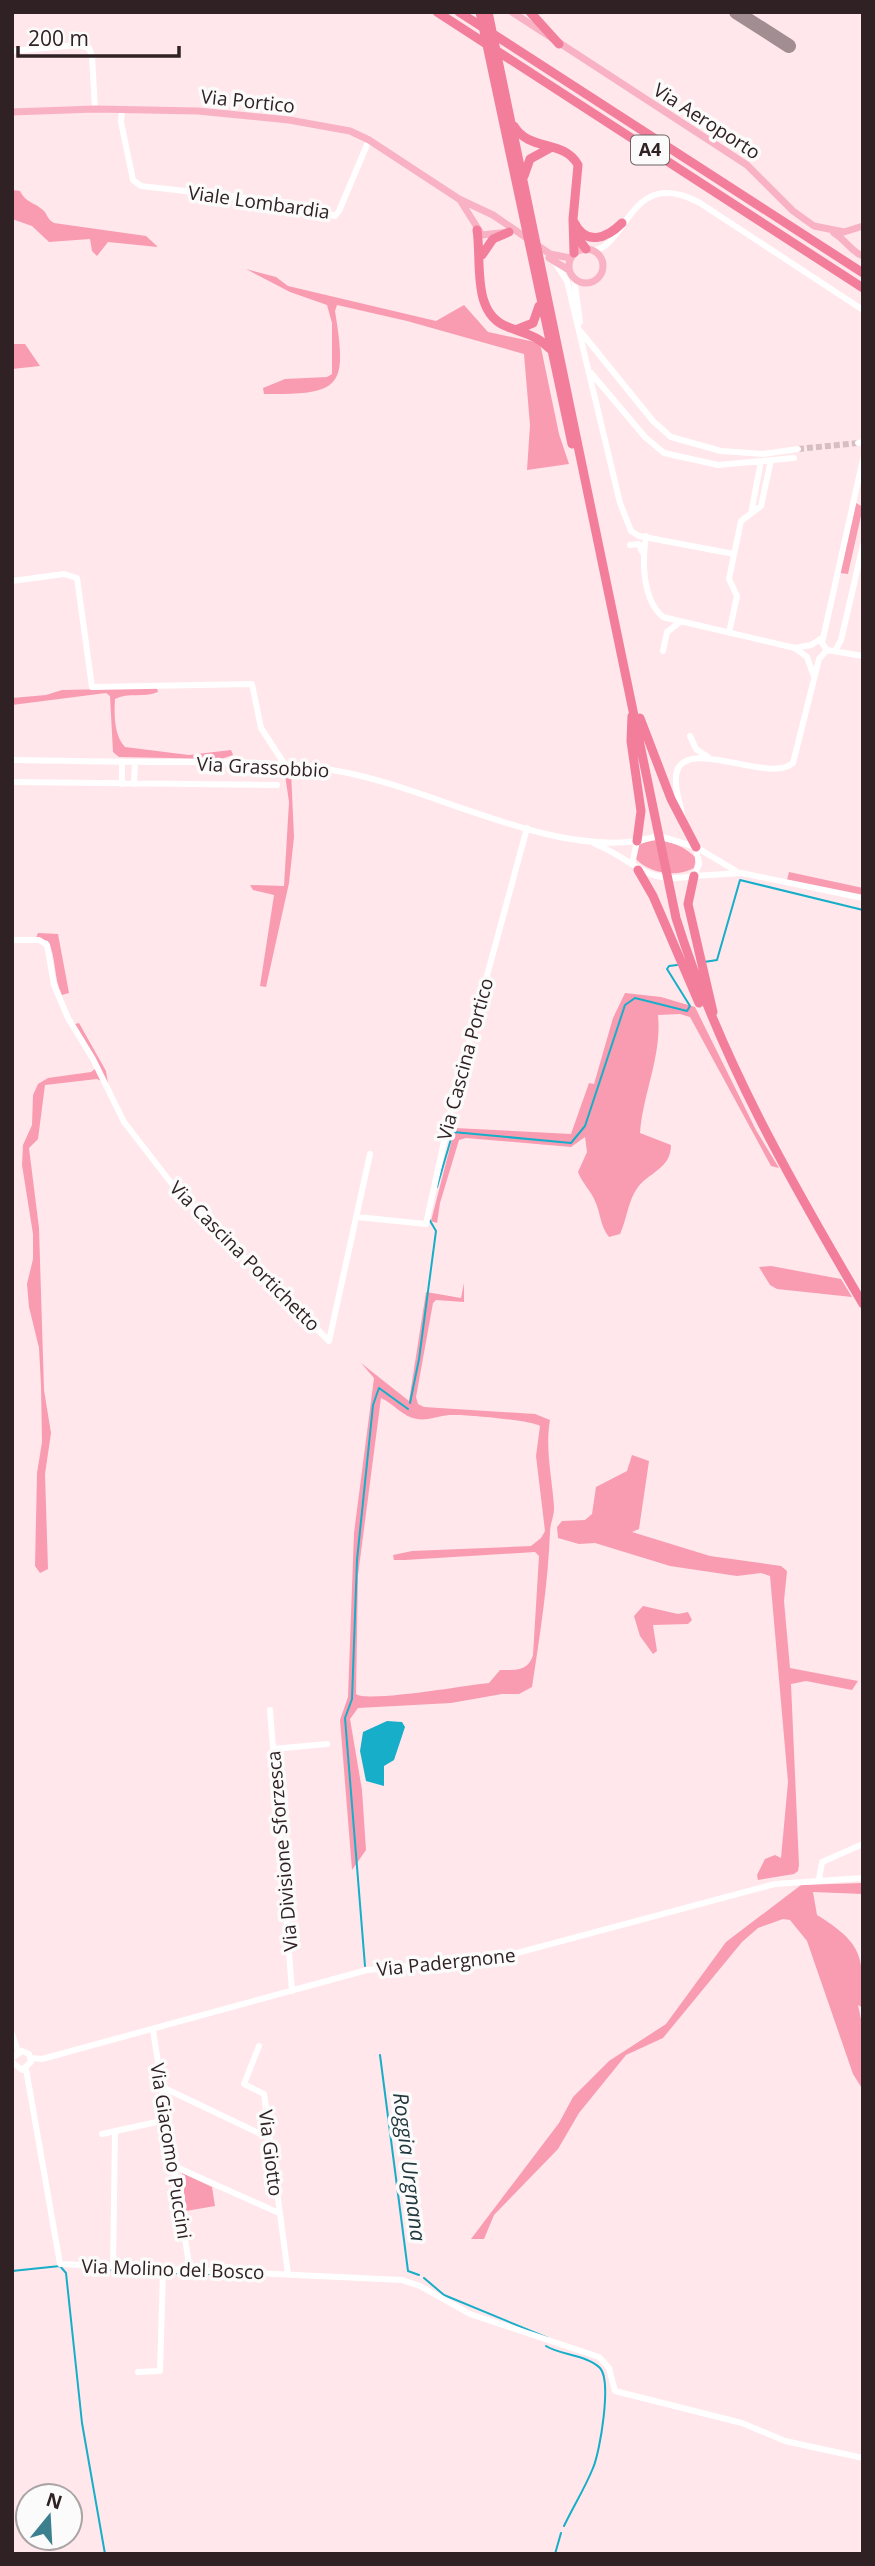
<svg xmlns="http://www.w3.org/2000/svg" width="875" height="2566" viewBox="0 0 875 2566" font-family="'Open Sans',sans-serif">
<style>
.green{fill:#f99cb1;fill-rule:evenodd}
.water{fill:#16aec8}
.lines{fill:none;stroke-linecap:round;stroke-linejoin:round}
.stream{stroke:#16aec8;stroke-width:2}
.taxiway{stroke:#a28e92;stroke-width:14}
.minor-tunnel{stroke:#d6bfc3;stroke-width:6;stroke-dasharray:6 3;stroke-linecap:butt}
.minor{stroke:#fff;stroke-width:6}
.major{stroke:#f8b2c4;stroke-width:7}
.highway{stroke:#f37e9c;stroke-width:9}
.labels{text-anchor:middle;stroke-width:7;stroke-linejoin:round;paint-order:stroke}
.shield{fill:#fbfbfb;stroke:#6d6264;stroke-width:2}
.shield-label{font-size:18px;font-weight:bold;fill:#302124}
.street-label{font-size:19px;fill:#302124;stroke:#fbfbfb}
.water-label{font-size:21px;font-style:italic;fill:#22383e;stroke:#fbfbfb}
</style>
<rect width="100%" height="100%" fill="#ffe7eb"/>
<path class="green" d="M13,190L20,191C26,203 34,202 43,210C48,215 47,219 54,223L146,236L158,247L108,242L97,256L92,251L90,239L49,242L32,226L12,219Z
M246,269L276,277L288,286L436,321L464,305L488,332L540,343L559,434L569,464L527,470L530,425L524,354L407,321L337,305L335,311C347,386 343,395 264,394L263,388L285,379L327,377L332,374V323L327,305L290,292Z
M12,344H25L40,366L12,369Z
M856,503L863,507L848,574L840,573Z
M157,688L158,692C144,698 128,692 115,699C114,714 114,736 125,747L189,755L231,750L233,755L221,759L119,757L113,752L110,696L106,693L12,705V698L46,695L62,690Z
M284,768L291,771L294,837L289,883L266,987L260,986L274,895L253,890L250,885L284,886L289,802Z
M650,840C669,841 682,844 696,858L694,868C676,878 648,873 635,858L639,845Z
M789,872L863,888V897L787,880Z
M38,933L58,934L69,993L62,995C53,977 57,959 48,941L36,938Z
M625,993L661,997L695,1007L756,1130L779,1168L771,1166L690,1017L680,1014L658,1015C662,1056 643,1093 640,1133L671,1145C671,1168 650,1172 638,1187C628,1200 627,1219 620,1234L609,1237C600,1226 601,1214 595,1201C591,1191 582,1183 578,1172L587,1152L585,1137L571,1147L466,1138L459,1140L440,1203L437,1223L431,1221L455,1128L571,1134L589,1083L594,1084L613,1018Z
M79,1023L106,1071L108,1084L97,1079L45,1085L38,1139L29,1148L39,1228L44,1390L51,1433L45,1474L48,1569L40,1573L35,1566L37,1473L42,1442L41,1385L39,1348L29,1307L27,1284L33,1259V1234L22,1165L23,1145L32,1125L33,1095L38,1084L48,1078L91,1072L99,1066L75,1024Z
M771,1266L841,1279L852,1297L777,1289L770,1285L759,1267Z
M464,1283V1302L436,1300L433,1303L416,1397L418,1404L424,1407L535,1414L550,1420C545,1449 552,1477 554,1506C555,1514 550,1523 550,1532C548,1584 540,1635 532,1687L519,1694H502L451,1703L358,1708L350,1719L362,1790L366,1850L352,1870L340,1720L348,1697L354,1533L374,1378L361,1363L409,1401L426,1292L461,1298ZM381,1398C394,1404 403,1417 417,1419C426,1421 439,1416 449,1415C462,1414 531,1420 540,1426L536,1456L545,1531L541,1538L531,1546L412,1551L393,1555L394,1560H405L535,1552L539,1556L533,1655C528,1672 514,1670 500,1670L489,1683C467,1685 367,1703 356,1694L358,1575Z
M632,1455L649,1461L639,1529L632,1532L710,1556L781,1566L787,1571L784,1601L790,1668L858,1681L852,1690L806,1681L791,1684L799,1865L798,1871L794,1874L758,1880L757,1875L765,1859L775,1855L781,1858L788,1782L770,1576L761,1573L737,1576L670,1566L595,1543L579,1544L558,1538L557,1527L562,1521L585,1520L592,1514L596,1487L627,1471Z
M643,1606L678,1614L688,1612L692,1620L688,1624L653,1625L657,1651L653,1654L640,1636L634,1616Z
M863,1883V1894L813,1892L817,1915C864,1944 863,1957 863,2008L858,2005L863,2029V2090L853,2074L807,1941L790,1920L783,1919L758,1928L742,1942L663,2038L626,2055L579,2113L558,2149L494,2215L484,2239H471L559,2123L573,2097L609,2061L666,2024L726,1942L801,1885Z
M182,2173L212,2187L215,2206L186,2211Z"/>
<path class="water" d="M387,1721L402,1722L405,1727L394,1760L384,1766V1786L366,1781L360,1751L363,1732Z"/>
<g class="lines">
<path class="stream" d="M704,962L717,960L740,880L863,910
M437,1187L453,1132L571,1143L585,1126L625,1005L635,998L687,1011L690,1006L667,969L669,966L677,965
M410,1403L419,1359L436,1231L429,1219
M365,1966L345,1718L352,1699L357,1560L373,1405L379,1388L408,1409
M380,2055L408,2271L419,2275
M60,2266L66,2273L82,2423L105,2554
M100,2269L159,2272
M12,2271L60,2266
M167,2273L219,2274
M424,2278L444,2295L548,2338
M546,2346C560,2355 587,2355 600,2368C612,2381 600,2452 593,2468C585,2488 573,2507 564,2526
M555,2554L561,2533"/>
<path class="taxiway" d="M736,12L789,46"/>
<path class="minor-tunnel" d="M798,449L858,443"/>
<path class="minor" d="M12,51L78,45L89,48L92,56L95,109
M122,109L121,122L133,180L141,186L291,203L335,216L339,211L369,140
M594,250C627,247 630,165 700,203L863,310
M556,264L567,281L620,503L631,531L639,536L734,554
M574,279L580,322
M581,332L653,421L671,437L721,451L764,454
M591,373L645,437L664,453L718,465L794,458
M858,443L863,442
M763,454L798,449
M863,459L822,643L827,650L863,656
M751,514L761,461
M646,536C642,561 642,599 663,617L795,648L811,645L822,638
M630,545L639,544L642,552
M12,581L64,574L77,578L92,687L252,684L261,728L285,765
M729,633L737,596L729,579L741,521L761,506L771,460
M795,648L807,657L813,674
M663,651L667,632L680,622
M835,651L841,640L863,545
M690,736L696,749L708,757
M12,760C66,761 119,762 172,762C229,762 287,761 343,772C433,789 546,854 637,841
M122,762V784
M12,782L277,785
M134,784L135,762
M682,814C680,802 673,784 677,771C688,737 770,784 793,763L819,659L827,650
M595,844C638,861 642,885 694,876L699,864L696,847L659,836L637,841L632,864
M696,847L736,871
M694,876L741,873L863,898
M12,940H39L47,945L54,985L68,1018L93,1059L124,1122L179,1193L329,1341L370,1154
M357,1217L426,1224L453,1101L527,828
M270,1710L292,1991
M273,1749L327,1744
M819,1879L822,1862L863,1844
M153,2030L190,2271
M12,2034L18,2051
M259,2046L244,2084L264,2094L288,2274
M12,2058L22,2051L29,2054L31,2062L22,2070L12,2062
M31,2058L42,2059L367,1970L498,1958L775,1884L863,1878
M26,2069L60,2264L402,2280L420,2286L470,2314L599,2357L609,2368L615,2391L742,2423L785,2441L863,2458
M160,2086L269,2138
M102,2134L166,2120
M174,2166L279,2213
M113,2268L115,2132
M138,2372L160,2371L163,2271"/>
<path class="major" d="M512,12L747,165L793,211L814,226L844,232L863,226
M12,112L95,109L198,111L289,120L350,131L369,140L459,199L493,215L550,254L570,258
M460,200L482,235L509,232
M834,233C846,240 851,252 863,256
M569 266a17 17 0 1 1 34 0a17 17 0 1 1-34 0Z
M549,258L569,270"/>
<path class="highway" d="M437,12L863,288
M459,12L863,273
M480,12L572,444
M488,12L676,918C719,1056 790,1180 863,1304
M530,12L559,44
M514,126C529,152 564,139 578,165L573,219L574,253
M524,176L530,159L550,148
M574,222C586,246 606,239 622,223
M477,230C482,262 471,314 508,327C525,334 537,335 550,349
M574,233L586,249
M482,255L493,239L509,232
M518,329L533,323L539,306
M632,716L631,741L641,811L637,841
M640,718L671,799L696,847
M638,870L653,896L699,1003
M694,876L688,904L713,1012"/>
</g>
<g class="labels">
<rect class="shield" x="631" y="135.5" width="38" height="29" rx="5"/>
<g class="shield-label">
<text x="650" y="156">A4</text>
</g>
<g class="street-label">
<text transform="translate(248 101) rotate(6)" y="7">Via Portico</text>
<text transform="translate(707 121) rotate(33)" y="7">Via Aeroporto</text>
<text transform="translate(259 202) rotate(8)" y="7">Viale Lombardia</text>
<text transform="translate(263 767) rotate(3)" y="7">Via Grassobbio</text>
<text transform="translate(465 1059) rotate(-75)" y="7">Via Cascina Portico</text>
<text transform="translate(245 1256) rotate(45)" y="7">Via Cascina Portichetto</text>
<text transform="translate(282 1851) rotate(-95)" y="7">Via Divisione Sforzesca</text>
<text transform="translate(446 1962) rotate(-6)" y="7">Via Padergnone</text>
<text transform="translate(171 2151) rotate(81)" y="7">Via Giacomo Puccini</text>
<text transform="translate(271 2153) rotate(83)" y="7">Via Giotto</text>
<text transform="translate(173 2269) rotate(2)" y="7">Via Molino del Bosco</text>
</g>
<g class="water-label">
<text transform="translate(409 2167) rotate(83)" y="7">Roggia Urgnana</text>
</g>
</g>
<rect width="875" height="2566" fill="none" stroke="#302124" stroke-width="28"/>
<g transform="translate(49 2517) rotate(18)"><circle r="33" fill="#fbfbfb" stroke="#aaa4a5" stroke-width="2"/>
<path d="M0-5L12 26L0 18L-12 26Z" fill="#3c808f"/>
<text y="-10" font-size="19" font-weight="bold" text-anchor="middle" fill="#302124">N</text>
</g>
<path d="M18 46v10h161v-10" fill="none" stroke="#302124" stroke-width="3.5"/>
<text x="28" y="46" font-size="21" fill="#302124" stroke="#fbfbfb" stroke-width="5" paint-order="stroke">200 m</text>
</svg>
